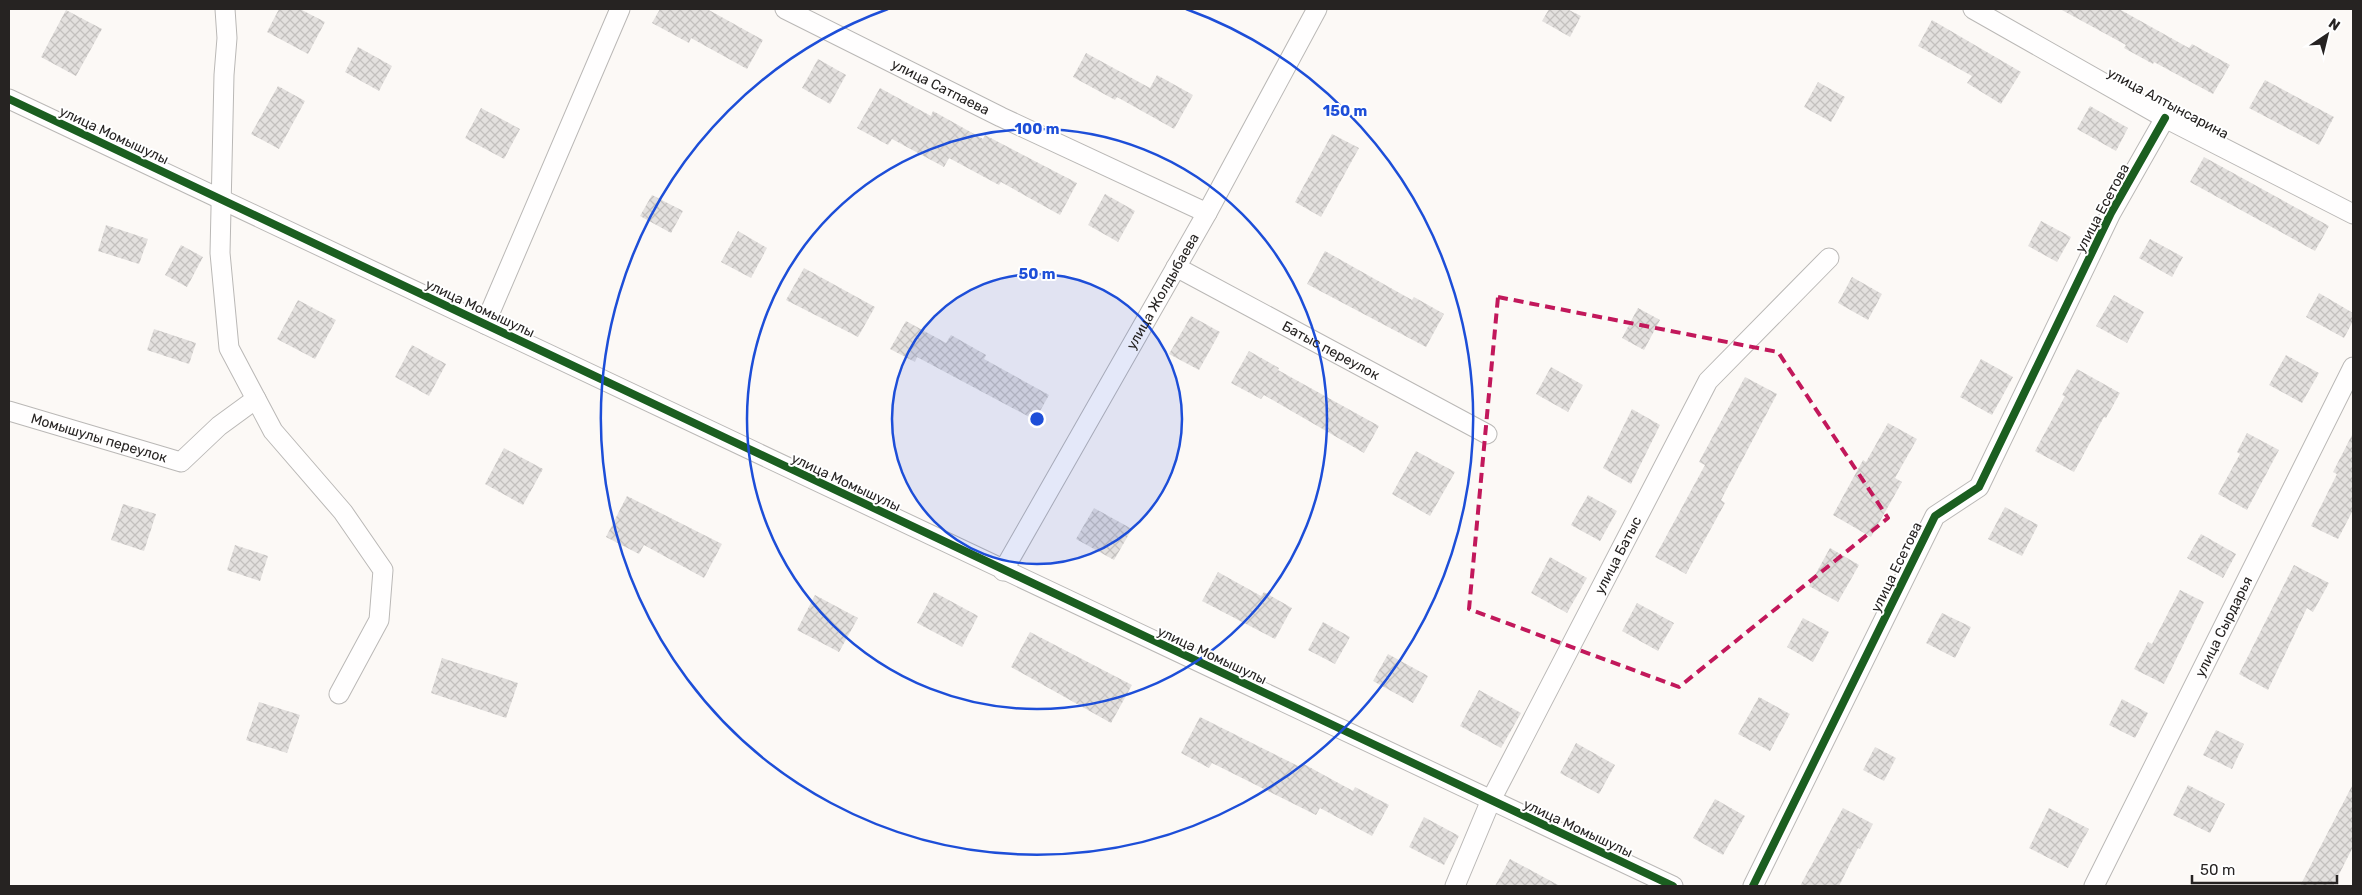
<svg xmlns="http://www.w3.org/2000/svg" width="2362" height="895" viewBox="0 0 2362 895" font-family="Rubik,sans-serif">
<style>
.building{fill:url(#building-cross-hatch)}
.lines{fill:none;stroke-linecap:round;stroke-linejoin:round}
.minor-casing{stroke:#bab8b6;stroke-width:21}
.minor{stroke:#fffefe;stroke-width:19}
.cycleway-casing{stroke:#fff;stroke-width:11}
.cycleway{stroke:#1b5e20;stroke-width:8}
.marked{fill:none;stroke:#c2185b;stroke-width:4;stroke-dasharray:10 6;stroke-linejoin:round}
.ring{fill:none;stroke:#1d4ed8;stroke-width:2.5}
.labels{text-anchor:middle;stroke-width:4;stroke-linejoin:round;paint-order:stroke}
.street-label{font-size:14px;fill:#262322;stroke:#fff}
.centre{fill:#1d4ed8;stroke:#fff;stroke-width:2.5}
.ring-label{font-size:15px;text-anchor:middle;font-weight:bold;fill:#1d4ed8;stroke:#fff;stroke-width:4;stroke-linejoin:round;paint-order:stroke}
</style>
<defs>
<pattern id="building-cross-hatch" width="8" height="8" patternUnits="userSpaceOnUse" patternTransform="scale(1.25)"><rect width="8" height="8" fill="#e3e0de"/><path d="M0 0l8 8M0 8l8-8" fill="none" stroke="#c3c0be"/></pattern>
</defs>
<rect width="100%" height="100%" fill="#fcf9f6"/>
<path class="building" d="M279,9H300L325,22L308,54L267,32Z
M660,9H707L763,40L747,69L691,38L689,43L652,23Z
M1549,9H1567L1581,16L1570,37L1542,21Z
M2060,9H2119L2189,48L2192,44L2230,65L2213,94L2154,62L2153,64L2124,48L2126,45Z
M66,10L102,29L76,76L41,57Z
M1932,20L2021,72L2001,104L1967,83L1972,76L1918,46Z
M358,47L392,66L379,91L345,72Z
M1086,53L1150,88L1157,75L1193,95L1174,129L1117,97L1115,100L1073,77Z
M818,59L846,75L830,104L802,88Z
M2265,80L2334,117L2319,145L2249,108Z
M1818,82L1845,97L1831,122L1804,107Z
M278,86L305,101L279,149L251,134Z
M880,88L931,116L933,111L983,139L985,135L1077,183L1060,215L1001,182L999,185L949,158L944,167L892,139L888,145L857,128Z
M2090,106L2128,128L2116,151L2077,129Z
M481,108L520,129L504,159L465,138Z
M1332,134L1359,148L1321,217L1295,202Z
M2204,157L2329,226L2315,251L2190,182Z
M1105,194L1135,211L1118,242L1088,225Z
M652,195L683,211L671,233L640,216Z
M2041,221L2071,237L2057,262L2028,246Z
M106,225L148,239L139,264L98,251Z
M738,231L767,248L751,278L721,262Z
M2150,239L2183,257L2172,277L2139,258Z
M181,245L203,257L187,287L165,275Z
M1325,251L1412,300L1414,297L1444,314L1426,347L1307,284Z
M804,268L875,307L858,337L786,300Z
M1852,277L1882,294L1868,320L1838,303Z
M2319,293L2353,313V321L2344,338L2306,317Z
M2114,295L2144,312L2127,343L2096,326Z
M298,300L336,320L315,359L277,339Z
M1638,308L1660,320L1644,350L1622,338Z
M1191,316L1220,332L1199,370L1169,354Z
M906,321L946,343L951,335L986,355L984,359L1049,395L1035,420L917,357L915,362L890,349Z
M154,329L196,343L189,364L147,350Z
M412,345L446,364L429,396L395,377Z
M1249,351L1279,368L1278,370L1379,426L1364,453L1264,395L1261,399L1231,383Z
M2286,355L2319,373L2302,403L2269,385Z
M1981,359L2013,377L1992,415L1960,397Z
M1551,367L1583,385L1568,412L1536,394Z
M2077,369L2120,393L2106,418L2104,417L2074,472L2035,451L2065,396L2062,395Z
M1745,377L1777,394L1721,500L1725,503L1686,574L1655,557L1705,465L1699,462Z
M1632,409L1660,425L1631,484L1603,468Z
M1888,423L1917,439L1895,478L1902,482L1871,537L1833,515L1863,460L1866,462Z
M2247,433L2279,450L2247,510L2218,494L2240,454L2237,452Z
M2353,433V510L2338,539L2311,526L2337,474L2333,472Z
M504,448L543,469L523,505L485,484Z
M1416,451L1455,472L1430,516L1392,494Z
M1588,495L1617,511L1600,541L1571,525Z
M627,496L722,544L704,578L644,545L639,554L606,537Z
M123,504L156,514L144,551L111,540Z
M2005,507L2038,525L2022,556L1988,539Z
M1094,508L1132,529L1114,560L1076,539Z
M2201,534L2236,554L2223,578L2187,558Z
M235,545L268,556L260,581L227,570Z
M1830,548L1859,565L1838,602L1809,586Z
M1550,557L1587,578L1567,613L1531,593Z
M2294,565L2329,583L2313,612L2307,608L2268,690L2239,674Z
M1218,572L1261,596L1264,592L1292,608L1275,639L1202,601Z
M2180,590L2204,602L2164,684L2134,669L2148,642L2152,644Z
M934,592L978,616L962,647L917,623Z
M815,595L858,618L839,652L797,630Z
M1637,603L1674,623L1658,651L1622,631Z
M1942,613L1971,627L1955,658L1926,643Z
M1803,618L1829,632L1813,662L1787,647Z
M1323,622L1350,637L1335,664L1308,650Z
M1030,632L1132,685L1111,723L1011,667Z
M1388,654L1428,676L1413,703L1373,681Z
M442,658L518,683L506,718L431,693Z
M1479,690L1521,713L1501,748L1460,726Z
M1759,697L1790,714L1770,751L1738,734Z
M2122,699L2148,713L2135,738L2109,725Z
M259,702L300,715L287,753L246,740Z
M1200,717L1300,767L1302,763L1353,791L1355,787L1389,805L1372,836L1320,808L1316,815L1212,763L1209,768L1181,753Z
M2216,730L2244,744L2232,769L2203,755Z
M1576,743L1615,765L1599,794L1560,773Z
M1875,747L1896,758L1884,781L1863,770Z
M2353,784V847L2333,886H2300Z
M2188,785L2225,804L2210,833L2173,815Z
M1715,799L1745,816L1723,855L1693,838Z
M1843,808L1873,824L1860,849L1858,848L1839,886H1800Z
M2049,808L2089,829L2068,868L2029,848Z
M1424,817L1459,836L1444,865L1409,847Z
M1510,859L1560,886H1495Z"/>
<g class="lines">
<defs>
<g id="minor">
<path d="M225,9L227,38L224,75L220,253L229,348L273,431L343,512L383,570L379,620L339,694"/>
<path id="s1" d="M785,9L1001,117L1207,213"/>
<path d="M1973,9L2165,118L2353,214"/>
<path d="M9,99L1673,886"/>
<path id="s2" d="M1176,267L1487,434"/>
<path d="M485,324L620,9"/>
<path id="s3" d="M9,411L181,462L219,426L256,399"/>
<path id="s4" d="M1003,571L1207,213L1317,9"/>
<path id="s5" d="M1455,886L1491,800L1708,381L1829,258"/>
<path d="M1753,886L1935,516L1979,487L2111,213L2165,118"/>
<path id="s6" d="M2094,886L2353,367"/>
</g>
</defs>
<use href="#minor" class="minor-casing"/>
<use href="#minor" class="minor"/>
<defs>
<path id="cycleway" d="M9,99L1673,886
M1753,886L1935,516L1979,487L2111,213L2165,118"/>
</defs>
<use href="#cycleway" class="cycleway-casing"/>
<use href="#cycleway" class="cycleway"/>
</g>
<path class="marked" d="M1498,297L1778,352L1888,518L1679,687L1469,609Z"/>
<circle cx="1037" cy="419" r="145" fill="#1d4ed8" fill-opacity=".12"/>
<g class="ring">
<circle cx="1037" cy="419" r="145"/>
<circle cx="1037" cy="419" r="290"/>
<path d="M1186 9A436 436 0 1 1 888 9"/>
</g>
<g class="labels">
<g class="street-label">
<text dy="5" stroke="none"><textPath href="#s1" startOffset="174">улица Сатпаева</textPath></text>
<text transform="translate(2168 103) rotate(28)" y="5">улица Алтынсарина</text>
<text transform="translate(114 135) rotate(25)" y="5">улица Момышулы</text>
<text transform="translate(2102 208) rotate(-62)" y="5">улица Есетова</text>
<text dy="5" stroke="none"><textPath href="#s4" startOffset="322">улица Жолдыбаева</textPath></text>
<text transform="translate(480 308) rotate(25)" y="5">улица Момышулы</text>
<text dy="5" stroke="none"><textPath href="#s2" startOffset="176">Батыс переулок</textPath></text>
<text dy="5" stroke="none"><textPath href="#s3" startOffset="94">Момышулы переулок</textPath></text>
<text transform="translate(846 482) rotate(25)" y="5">улица Момышулы</text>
<text dy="5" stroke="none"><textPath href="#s5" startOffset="369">улица Батыс</textPath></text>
<text transform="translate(1896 567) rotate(-64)" y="5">улица Есетова</text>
<text dy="5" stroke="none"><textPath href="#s6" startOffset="290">улица Сырдарья</textPath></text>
<text transform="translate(1212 655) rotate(25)" y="5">улица Момышулы</text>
<text transform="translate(1578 828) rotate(25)" y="5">улица Момышулы</text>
</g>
</g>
<circle cx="1037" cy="419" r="8" class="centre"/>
<g class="ring-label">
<text x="1345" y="116">150 m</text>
<text x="1037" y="134">100 m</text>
<text x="1037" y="279">50 m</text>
</g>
<rect width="2362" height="895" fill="none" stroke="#262322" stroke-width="20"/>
<g transform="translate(2327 35) rotate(35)" stroke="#ffffff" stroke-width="4" paint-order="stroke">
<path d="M0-4L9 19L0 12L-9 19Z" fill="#262322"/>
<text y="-8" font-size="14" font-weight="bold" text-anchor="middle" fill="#262322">N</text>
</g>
<path d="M2192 875v8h145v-8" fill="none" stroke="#262322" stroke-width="2.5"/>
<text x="2200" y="875" font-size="15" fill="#262322" stroke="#ffffff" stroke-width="4" paint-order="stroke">50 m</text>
</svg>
